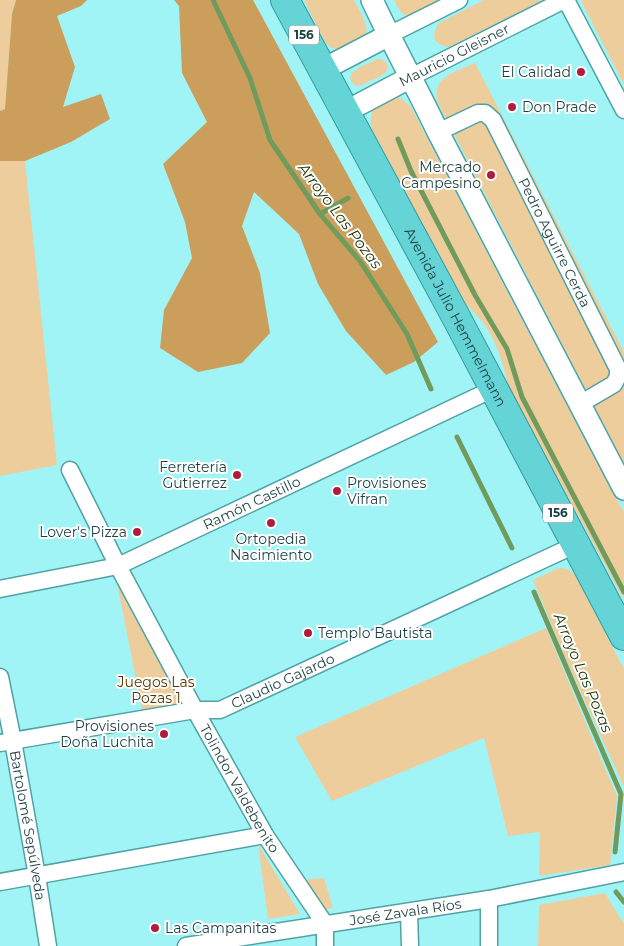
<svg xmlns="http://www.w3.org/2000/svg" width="624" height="946" viewBox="0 0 624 946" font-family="Montserrat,sans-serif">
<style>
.green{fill:#eecd9d}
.forest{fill:#cb9f5b}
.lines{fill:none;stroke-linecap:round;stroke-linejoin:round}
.stream{stroke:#709b5d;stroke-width:5}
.minor-casing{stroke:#50a3a4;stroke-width:19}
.tertiary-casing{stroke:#50a3a4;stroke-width:24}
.trunk-casing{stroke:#32999c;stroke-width:30}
.minor{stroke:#fff;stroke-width:16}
.tertiary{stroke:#fff;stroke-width:21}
.trunk{stroke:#64d4d7;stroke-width:28}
.poi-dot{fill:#b01c3b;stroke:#fff;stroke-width:2}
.labels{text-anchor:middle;stroke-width:4;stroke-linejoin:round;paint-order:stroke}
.shield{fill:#fff;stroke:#607979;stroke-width:1}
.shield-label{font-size:12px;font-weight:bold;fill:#1c3f40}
.street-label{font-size:14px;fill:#1c3f40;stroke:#fff}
.poi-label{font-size:14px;fill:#1c3f40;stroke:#fff;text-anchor:end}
.park-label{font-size:14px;fill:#563800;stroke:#fff}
.water-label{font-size:15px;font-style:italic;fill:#183507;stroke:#fff}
</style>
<rect width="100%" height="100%" fill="#a1f4f5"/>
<path class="green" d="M0,0H16L12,14L5,109L0,111Z
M304,0H354C358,8 369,24 366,33C365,38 345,49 339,49C334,50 329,46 325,43Z
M394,0H440C431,6 414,22 403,14C399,11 396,4 394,0Z
M484,0H540L538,3L449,47C434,45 430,36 439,23Z
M582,0H624V85L582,3Z
M377,59C387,58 392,68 384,74C380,77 374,79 370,81C366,83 362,85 359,86C352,86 347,77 353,72C359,66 370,63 377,59Z
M475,63L624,352V464L437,101C432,77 457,71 475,63Z
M391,97L401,98L411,107L608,484L624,512V600L509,388C503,364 496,337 479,318C474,312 468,307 462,301L371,127C370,107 373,105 391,97Z
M0,161H25L57,465L0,476Z
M561,568L570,570L576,577L624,669V787L565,657L533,580L556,569Z
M116,578L182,703L142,710Z
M546,628L600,757L617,796L610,865L539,876L540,832L508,836L484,738L332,801L295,737Z
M258,844L300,914L268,919Z
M324,878L333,908L323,910L300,880Z
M605,893L624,924V946H538L539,905Z"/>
<path class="forest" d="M16,0H87L81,6L57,16L75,67L63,107L101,94L110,119L71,142L25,161H0V111L5,109L12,14Z
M174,0H253L438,342L414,362L386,375L346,331L318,284L299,234L254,192L242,226L260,273L270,333L242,363L198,372L160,348L164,310L192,258L185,222L163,164L207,122L182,73L179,6Z"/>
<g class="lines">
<path class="stream" d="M213,0L250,78L270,140L320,214L360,261L407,334L431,389
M398,139L411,171L475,295L507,349L522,397L624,592
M320,214L348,198
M457,437L512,548
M534,592L621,794L615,852
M616,892L624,902"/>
<defs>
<g id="minor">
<path d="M566,0L624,110"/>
<path d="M389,35L459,0"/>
<path d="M411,77L564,0"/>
<path id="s1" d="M438,132L478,113H485L493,120L618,369V376L614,384L580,404"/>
<path id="s2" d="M70,470L118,566L195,710L265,835L325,924V946"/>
<path id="s3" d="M0,589L118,566L493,389"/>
<path id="s4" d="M0,677L13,741L37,876L48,946"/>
<path id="s5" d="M0,743L195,710H220L575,545"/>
<path d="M0,882L265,835"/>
<path d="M489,899V946"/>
<path d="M409,912L410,946"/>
<path id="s6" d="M186,946L489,899L624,872"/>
</g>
<path id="tertiary" d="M372,0C393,45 417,88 438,132L624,489
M322,70L389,35
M345,112L411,77"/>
<g id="trunk">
<path id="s7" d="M285,0L456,317L624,636"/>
</g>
</defs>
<use href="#minor" class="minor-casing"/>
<use href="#tertiary" class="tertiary-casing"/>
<use href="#trunk" class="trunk-casing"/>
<use href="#minor" class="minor"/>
<use href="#tertiary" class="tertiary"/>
<use href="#trunk" class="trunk"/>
</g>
<g class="poi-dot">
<circle cx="581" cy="72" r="5"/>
<circle cx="512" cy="107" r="5"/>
<circle cx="491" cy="175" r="5"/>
<circle cx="237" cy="475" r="5"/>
<circle cx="337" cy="491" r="5"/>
<circle cx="271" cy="523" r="5"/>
<circle cx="137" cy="532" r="5"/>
<circle cx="308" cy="633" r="5"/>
<circle cx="164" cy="734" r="5"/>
<circle cx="155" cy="928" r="5"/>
</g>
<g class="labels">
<g class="shield">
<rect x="289" y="25.5" width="30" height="19" rx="4"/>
<rect x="543" y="503.5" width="30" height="19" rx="4"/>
</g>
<g class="shield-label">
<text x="304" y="39">156</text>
<text x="558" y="517">156</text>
</g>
<g class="street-label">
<text transform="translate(454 55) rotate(-27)" y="5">Mauricio Gleisner</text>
<text dy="5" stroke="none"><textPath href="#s1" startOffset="199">Pedro Aguirre Cerda</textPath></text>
<text dy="5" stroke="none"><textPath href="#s7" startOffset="360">Avenida Julio Hemmelmann</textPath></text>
<text dy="5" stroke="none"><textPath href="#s3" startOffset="268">Ramón Castillo</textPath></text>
<text dy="5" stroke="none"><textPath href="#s5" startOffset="292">Claudio Gajardo</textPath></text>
<text dy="5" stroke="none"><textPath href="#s2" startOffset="361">Tolindor Valdebenito</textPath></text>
<text dy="5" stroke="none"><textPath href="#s4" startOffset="151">Bartolomé Sepúlveda</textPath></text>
<text dy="5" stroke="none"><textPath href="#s6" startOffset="222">José Zavala Ríos</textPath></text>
</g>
<g class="poi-label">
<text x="571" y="77">El Calidad</text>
<text x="522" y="112" text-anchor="start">Don Prade</text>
<text x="481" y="172">Mercado<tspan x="481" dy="16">Campesino</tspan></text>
<text x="227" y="472">Ferretería<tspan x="227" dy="16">Gutierrez</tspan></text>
<text x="347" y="488" text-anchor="start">Provisiones<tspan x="347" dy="16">Vifran</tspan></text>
<text x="127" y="537">Lover's Pizza</text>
<text x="271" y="544" text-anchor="middle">Ortopedia<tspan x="271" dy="16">Nacimiento</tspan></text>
<text x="318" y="638" text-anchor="start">Templo Bautista</text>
<text x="154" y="731">Provisiones<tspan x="154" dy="16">Doña Luchita</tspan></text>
<text x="165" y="933" text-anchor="start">Las Campanitas</text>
</g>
<g class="park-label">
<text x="156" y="687">Juegos Las<tspan x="156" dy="16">Pozas 1</tspan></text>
</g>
<g class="water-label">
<text transform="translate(340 216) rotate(53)" y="5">Arroyo Las Pozas</text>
<text transform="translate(583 673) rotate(67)" y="5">Arroyo Las Pozas</text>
</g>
</g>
</svg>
